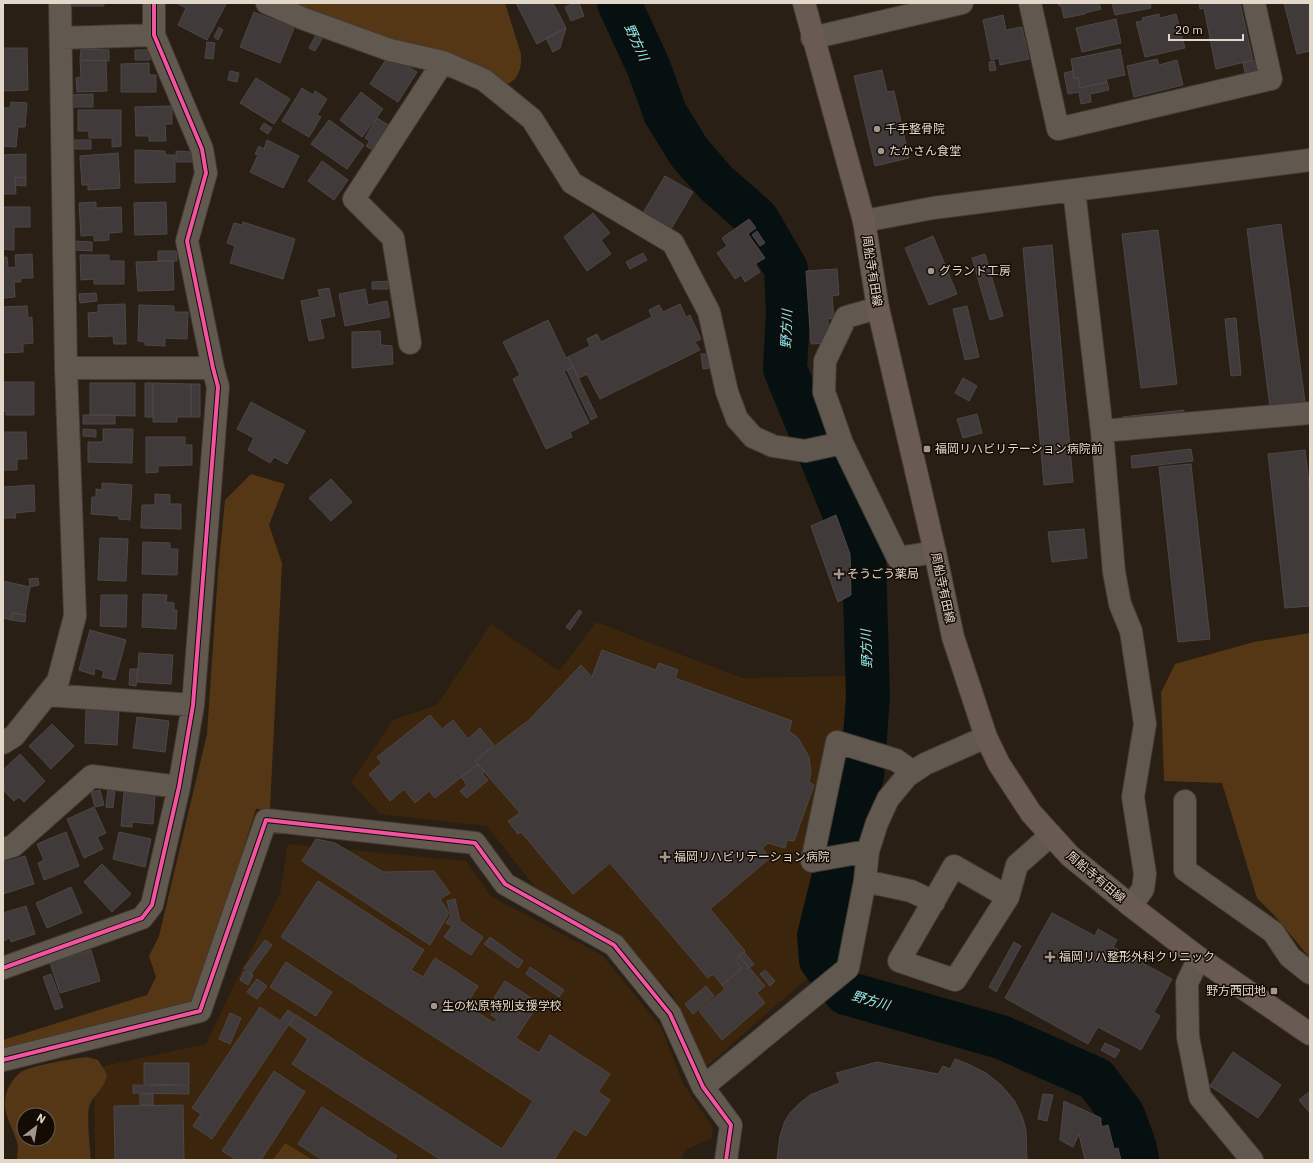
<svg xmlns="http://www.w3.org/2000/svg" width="1313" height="1163" viewBox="0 0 1313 1163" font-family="'IBM Plex Sans','Noto Sans JP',sans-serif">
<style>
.built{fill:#3b250c}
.green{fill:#553716;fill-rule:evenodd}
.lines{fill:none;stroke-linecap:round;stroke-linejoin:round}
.river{stroke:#071010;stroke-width:44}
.building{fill:#413a3b;stroke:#4d4747}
.minor-casing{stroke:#443b33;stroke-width:24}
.major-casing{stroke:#443b33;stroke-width:24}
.minor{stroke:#615950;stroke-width:22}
.major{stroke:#695b53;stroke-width:22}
.cycleway-casing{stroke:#140b04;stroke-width:6}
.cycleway{stroke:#f153a3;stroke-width:4}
.poi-dot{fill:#a2978a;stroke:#140b04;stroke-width:1.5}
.labels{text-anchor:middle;stroke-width:3;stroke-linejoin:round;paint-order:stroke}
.poi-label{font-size:12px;fill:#e3d7ca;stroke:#140b04;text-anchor:start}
.street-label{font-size:12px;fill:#e3d7ca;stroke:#140b04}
.water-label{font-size:13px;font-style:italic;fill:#89f0fb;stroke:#140b04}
</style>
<rect width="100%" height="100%" fill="#291f14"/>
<path class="built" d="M596,622L742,678L846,676L850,732L809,901L803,938L813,973L705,1068L673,996L608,927L535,887L487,826L379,814L351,782L393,720L437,705L491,624L559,671Z
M288,844L466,861L492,897L602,955L661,1027L683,1083L713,1128L712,1138L685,1150L682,1160H95L94,1068L206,1044L234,985L280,893Z"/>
<path class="green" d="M282,3H505L521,54C522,68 518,82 504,85Z
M251,474L285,484L269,525L282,563L270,809H256L196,999L169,1012L3,1050V1040L147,995L156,977L149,956L159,936L207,734L218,573L225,500Z
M1310,633V958L1274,915L1257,898L1222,783L1164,781L1161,693L1175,664L1254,642Z
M87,1057L98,1060L107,1074C105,1088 96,1092 90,1104C86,1112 90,1149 91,1160H17C17,1154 19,1147 17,1142C14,1132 9,1123 6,1113C2,1097 9,1081 21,1072C29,1066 75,1058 87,1057ZM24,1115H48V1139H24Z
M285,1143L313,1160H273Z"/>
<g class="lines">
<path class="river" d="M619,3L649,68L665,113L689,152L716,183L757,219L786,269L788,312L785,369L864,561L868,697L862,776L846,827L819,936L821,960L846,993L1001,1037L1096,1079L1123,1115L1135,1148L1137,1160"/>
</g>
<path class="building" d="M72,3H104V6H72Z
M176,3H224L226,4L207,40L178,25L186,8Z
M516,3H553L566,28L537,44Z
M575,3H579L584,16L571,21L565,7Z
M1059,3H1099L1101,9L1085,13V14L1064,18L1061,5L1059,6Z
M1112,3H1150L1151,8L1115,15Z
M1199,3H1240L1253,60L1216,69L1204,8L1200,9Z
M1284,3H1310V51L1297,54Z
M254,12L294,28L280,63L240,47Z
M1159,14L1160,18L1176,14L1185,48L1145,57L1136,22L1143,21L1142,18Z
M1003,15L1006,30L1022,27L1029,59L1000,65L999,58L991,60L983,20Z
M1116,19L1121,43L1082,52L1076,28Z
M219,27L223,30L218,40L214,37Z
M566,28L560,48L553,52L546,38Z
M316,35L322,39L315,51L309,48Z
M207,42L215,43L213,59L205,58Z
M3,48H27L28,90L3,91Z
M81,49L109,50V61L80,60Z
M1120,49L1125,75L1106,79L1107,82L1080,88L1078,78H1074L1071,59Z
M135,50H150V60H135Z
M389,55L417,72L398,102L370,84Z
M1157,59L1159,65L1177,60L1183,85L1134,97L1127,66Z
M106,60L107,91L77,92L76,78L81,77L80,61Z
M1257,60L1260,74L1246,77L1243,63Z
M994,61L996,70L990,71L989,62Z
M149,63V75H156V92H121V64Z
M882,70L887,92L894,91L909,158L875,166L854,76Z
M230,71L239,73L237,82L228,80Z
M1073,71L1074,78H1078L1080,88L1107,82L1109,90L1090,94L1091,102L1081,104L1079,92L1068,94L1064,73Z
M256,78L290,99L274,124L240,103Z
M302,88L313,95L315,91L327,99L317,115L321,117L309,137L282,121Z
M361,92L383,109L362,137L340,120Z
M93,94V107H71V95Z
M11,102L27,103L25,127H18L16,147L3,146V108H10Z
M172,106V124H165L166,141H149V136H136L135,107Z
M78,110H121V146L112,147V138H89V131H78Z
M377,118L390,126L374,151L366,146L370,141L365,138Z
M329,120L364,145L347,169L311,144Z
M264,123L272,128L268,134L260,129Z
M74,140H91V149H74Z
M267,140L299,156L283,188L250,172L258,155L255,154L259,146L264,149Z
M135,150L165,151V155H175V182L135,183Z
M176,151L193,152L192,162H176Z
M118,153L120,188L88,190V185H82L80,156Z
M26,154V178L15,177L16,194H3V155Z
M322,161L348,180L334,200L308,181Z
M665,176L693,192L668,234L640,218Z
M15,177L26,178V186L15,185Z
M96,202V208L121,207L122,232L109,233V240L94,241V235L81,236L79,203Z
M166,202L167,234L135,235L134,203Z
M3,207H30V227H14V250L3,249Z
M593,213L610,233L601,240L611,254L587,271L564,237Z
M749,219L756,228L748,234L765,258L755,264L760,272L745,282L741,275L735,279L717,253L727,246L722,238Z
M243,222L295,239L283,279L230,263L235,246L227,243L234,223L242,225Z
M1281,224L1305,402L1270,407L1247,229Z
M1158,230L1177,384L1141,388L1122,234Z
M757,231L765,243L760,246L752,235Z
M933,236L957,294L929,305L905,248Z
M75,241L92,242V251L75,250Z
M1052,245L1073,482L1044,485L1023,248Z
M158,251H176L177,261H158Z
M643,253L647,260L630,269L626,262Z
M32,254L33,278H21V282H14L15,297L3,298V257H7L8,268L16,267L15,255Z
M985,254L1003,316L990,320L972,258Z
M80,255H109V261H124V284H94V279L81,280Z
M173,261L174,290L138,291L136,262Z
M837,269L839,295L832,296L834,318L828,319L829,343L811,344L806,271Z
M388,281V289H372V282Z
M329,288L335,316L320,319L324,338L309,341L301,301L320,297L318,290Z
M365,289L368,305L387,301L390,317L345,326L339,294Z
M96,293L97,301L80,303L79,294Z
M125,304L126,344H114L113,336L89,337L88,313L98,312V305Z
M680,304L686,317L690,315L701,339L695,342L700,350L600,399L587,374L579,378L568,357L590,346L587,339L597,334L601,342L652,317L649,310L659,305L663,312Z
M139,305L174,306V312H188L187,339L165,338V346L145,345V342L138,341Z
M27,306L28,318L32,317L33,343L23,344V352L3,353V307Z
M967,306L979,357L965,360L953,309Z
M1236,318L1241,375L1231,376L1225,319Z
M548,320L566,358L568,357L573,367L564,371L589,423L570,432L572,437L546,449L513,379L520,375L503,342Z
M380,331L381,345L392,346L393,364L352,368V332Z
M701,354H707L709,368L703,369Z
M573,367L597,417L591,420L567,370Z
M963,378L977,386L969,401L955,393Z
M3,382H34V415H6V411H3Z
M90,383H135V416L90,415Z
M145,383H153V417H145Z
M153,383L191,384V417H177V422H153Z
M191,384H200V417H191Z
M251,402L305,431L287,464L274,457L270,463L248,450L254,438L237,429Z
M1184,410V421L1123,428L1122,417Z
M977,414L982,433L963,438L957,419Z
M83,415H115V424H83Z
M83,429L96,430V437L83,436Z
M103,429H133L132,463L88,462V442H103Z
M3,432H26L27,459H17V470H3Z
M146,437H185V445H192V465L158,466V472L146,473Z
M1191,449L1193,461L1132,468L1131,456Z
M1305,450L1310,492V606L1285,608L1268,454Z
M1191,464L1210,639L1178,642L1159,467Z
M331,479L352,502L331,521L309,498Z
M102,483L132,485L130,520L119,519V516L91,514L92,497H96V489L102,490Z
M34,485L35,511L15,513L16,518H3V487Z
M155,494L170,495V504H181V529L141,528L142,505H155Z
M836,515L850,554L851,595L838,602L811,526Z
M1084,529L1087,558L1052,562L1048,532Z
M100,538L128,539L126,581L98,580Z
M143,542L170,543V549H178L177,575L142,574Z
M38,578L39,585L30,587L29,579Z
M3,581L30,587L25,615L13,613L11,620L3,618Z
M143,594L167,595L166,602L174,603V610H177L176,629L142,627Z
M101,595H127L126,627L100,626Z
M579,610L582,612L570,630L566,627Z
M13,613L26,615L25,622L11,620Z
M90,630L126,640L115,680L102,677L104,671L95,668L94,675L79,670Z
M602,650L656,670L659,663L678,670L675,678L792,721L789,731L798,738L809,757L811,774L809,782L814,785L794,841L787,840L785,848L768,843L762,848L770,858L710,909L745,951L735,960L742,968L722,985L713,974L708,978L610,863L573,894L521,832L518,834L508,821L520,813L475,761L529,720L581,665L592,677Z
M139,653L173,655L171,684L137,682Z
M130,669H138L136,686L129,685Z
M86,709L119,710L117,745L85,743Z
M430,715L442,729L453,720L468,739L480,728L494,745L475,761L478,764L435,798L429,791L415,803L404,789L390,801L369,774L382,763L377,757Z
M137,717L169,721L165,752L133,748Z
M52,724L74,746L51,769L29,746Z
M20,754L45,781L24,802L19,797L14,801L3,790V787L5,786L3,784V770Z
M478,764L484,772L482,774L488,780L467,798L460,791L467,785L461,777Z
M108,789L115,790L113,808L106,807Z
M100,790L104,805L95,807L91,792Z
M124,792L155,795L153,824L132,822V827L121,826Z
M94,807L106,833L97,837L103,849L84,858L67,819Z
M66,832L79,866L44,880L38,863L44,860L37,844Z
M119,832L151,839L145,867L113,859Z
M316,839L335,843L383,872L434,871L450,893L440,899L449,913L430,945L302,861Z
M25,856L34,884L3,894V858L5,857L6,862Z
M102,864L131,894L112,912L84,882Z
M318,881L424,950L411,970L423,977L435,958L478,986L466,1005L494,1023L497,1019L491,1015L497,1004L492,1001L505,981L539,1003L516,1038L539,1053L550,1035L610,1074L598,1092L610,1100L586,1136L574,1129L554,1160H441L292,1064L308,1039L289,1025L296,1015L502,1149L533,1101L281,937Z
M71,887L82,913L47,928L36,903Z
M455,899L460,921L483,937L471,955L444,937L452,926L446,923L451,915L447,901Z
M26,906L35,934L11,942L10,938L3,941V913Z
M1052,913L1095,936L1098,929L1117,940L1113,947L1172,979L1154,1012L1160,1016L1141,1050L1098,1027L1088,1044L1005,998Z
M490,937L523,961L518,968L484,944Z
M265,940L272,945L251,974L244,968Z
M1014,942L1021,946L996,992L989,987Z
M91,950L100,981L60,993L50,963Z
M744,952L754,964L749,968L739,956Z
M739,956L765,986L757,993L765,1003L722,1040L699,1011L725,989L722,985L742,968L735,960Z
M286,962L332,992L316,1016L270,987Z
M530,967L564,990L559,997L526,974Z
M765,970L775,981L770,986L760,974Z
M244,971L253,975L248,985L240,980Z
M51,974L63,1007L55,1010L43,977Z
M257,979L267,986L257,999L247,992Z
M706,986L714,996L693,1014L685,1004Z
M260,1007L280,1021L288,1010L295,1015L212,1139L193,1126L201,1114L192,1108Z
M230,1013L241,1018L230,1044L219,1039Z
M1105,1043L1120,1050L1115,1058L1101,1050Z
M1233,1052L1281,1085L1258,1118L1210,1086Z
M955,1059L968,1064L986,1073L1001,1085L1014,1100L1022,1116L1026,1130L1027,1160H777L780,1136L785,1121L790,1113L800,1103L810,1095L840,1083L836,1073L877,1062L938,1074L943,1066L950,1069Z
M144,1063H189V1085L144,1084Z
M274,1071L305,1092L261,1160H237L222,1151Z
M133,1085L189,1086V1094L133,1093Z
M1310,1091V1113L1299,1100Z
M140,1094H153V1105H140Z
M1043,1094L1053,1095L1047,1121L1038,1119Z
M1064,1101L1101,1118V1127L1108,1125L1114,1149L1118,1148L1121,1160H1085L1079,1134L1073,1147L1060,1140Z
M183,1105L184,1160H115L114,1106Z
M322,1107L397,1156L394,1160H323L298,1144Z"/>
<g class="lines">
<defs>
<path id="minor" d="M267,3L304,19L390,50L443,62L484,80L532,119L572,183L673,243L709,312L727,392L737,419L753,437L773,446L805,451L842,443
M1030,3L1058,129L1271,79L1254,3
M61,38L154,35
M812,38L962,3
M1074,190L1102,431L1114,572L1120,604L1131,631L1145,724L1133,797L1145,874L1143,889L1131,906
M864,221L933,208L1310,160
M878,308L846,317L825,361L824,392L842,443L898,558L935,552
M410,343L393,238L354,199L443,62
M66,368H213
M1102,431L1310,413
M47,695L193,705
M3,743L14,736L58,681L75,616L66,368L60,3
M1185,801V870L1273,932L1290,957L1310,973
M3,849L13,846L92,776L179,787
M868,851L812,861L837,742L896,760L913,772
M865,881L911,891L934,902
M1008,897L954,866L899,961L955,980L1008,897L1017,865L1051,835
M1199,958L1187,983L1188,1037L1200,1097L1252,1160
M3,968L142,918L152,905L179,787L193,705L218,387L213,368L187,241L206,173L202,149L154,35V3
M3,1060L200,1011L266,820L475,843L505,884L614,945L670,1014L703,1087L731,1125L726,1160
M703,1087L848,968L865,881L868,851L877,823L888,799L907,776L925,764L986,737"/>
<path id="major" d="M804,3L864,221L878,308L935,552L953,637L986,737L999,764L1031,813L1070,856L1131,906L1199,958L1310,1034"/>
</defs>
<use href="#minor" class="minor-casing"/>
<use href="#major" class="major-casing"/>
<use href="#minor" class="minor"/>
<use href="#major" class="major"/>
<defs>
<path id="cycleway" d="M3,968L142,918L152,905L179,787L193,705L218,387L213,368L187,241L206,173L202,149L154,35V3
M3,1060L200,1011L266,820L475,843L505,884L614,945L670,1014L703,1087L731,1125L726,1160"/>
</defs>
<use href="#cycleway" class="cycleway-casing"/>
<use href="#cycleway" class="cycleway"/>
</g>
<g class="poi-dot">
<circle cx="877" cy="129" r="4"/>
<circle cx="881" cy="151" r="4"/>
<circle cx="931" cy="271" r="4"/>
<rect x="923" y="445" width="8" height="8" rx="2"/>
<path d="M837 568h4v4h4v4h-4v4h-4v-4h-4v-4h4z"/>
<path d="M663 851h4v4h4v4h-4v4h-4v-4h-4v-4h4z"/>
<path d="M1048 951h4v4h4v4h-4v4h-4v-4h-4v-4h4z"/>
<rect x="1270" y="987" width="8" height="8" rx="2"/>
<circle cx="434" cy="1006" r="4"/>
</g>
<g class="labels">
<g class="poi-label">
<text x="885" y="133">千手整骨院</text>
<text x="889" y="155">たかさん食堂</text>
<text x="939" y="275">グランド工房</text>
<text x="935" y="453">福岡リハビリテーション病院前</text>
<text x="847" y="578">そうごう薬局</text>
<text x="674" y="861">福岡リハビリテーション病院</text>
<text x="1059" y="961">福岡リハ整形外科クリニック</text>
<text x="1266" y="995" text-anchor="end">野方西団地</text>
<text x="442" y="1010">生の松原特別支援学校</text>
</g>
<g class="street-label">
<text transform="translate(872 271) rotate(81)" y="4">周船寺有田線</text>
<text transform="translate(943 588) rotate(78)" y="4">周船寺有田線</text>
<text transform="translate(1096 877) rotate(40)" y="4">周船寺有田線</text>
</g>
<g class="water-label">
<text transform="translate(637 42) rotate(65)" y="5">野方川</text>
<text transform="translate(786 329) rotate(-88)" y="5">野方川</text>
<text transform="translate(866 649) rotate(-92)" y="5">野方川</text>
<text transform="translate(871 1000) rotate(16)" y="5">野方川</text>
</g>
</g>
<rect width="1313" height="1163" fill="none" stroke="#e3d7ca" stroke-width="8"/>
<g transform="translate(36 1127) rotate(31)"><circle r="19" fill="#140b04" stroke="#675d53"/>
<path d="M0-3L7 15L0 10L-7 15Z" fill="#a2978a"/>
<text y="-6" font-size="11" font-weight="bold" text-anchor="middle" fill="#e3d7ca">N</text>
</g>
<path d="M1169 34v6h74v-6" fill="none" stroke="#e3d7ca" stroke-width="2"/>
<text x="1175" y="34" font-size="12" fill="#e3d7ca" stroke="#140b04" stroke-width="3" paint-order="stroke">20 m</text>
</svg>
